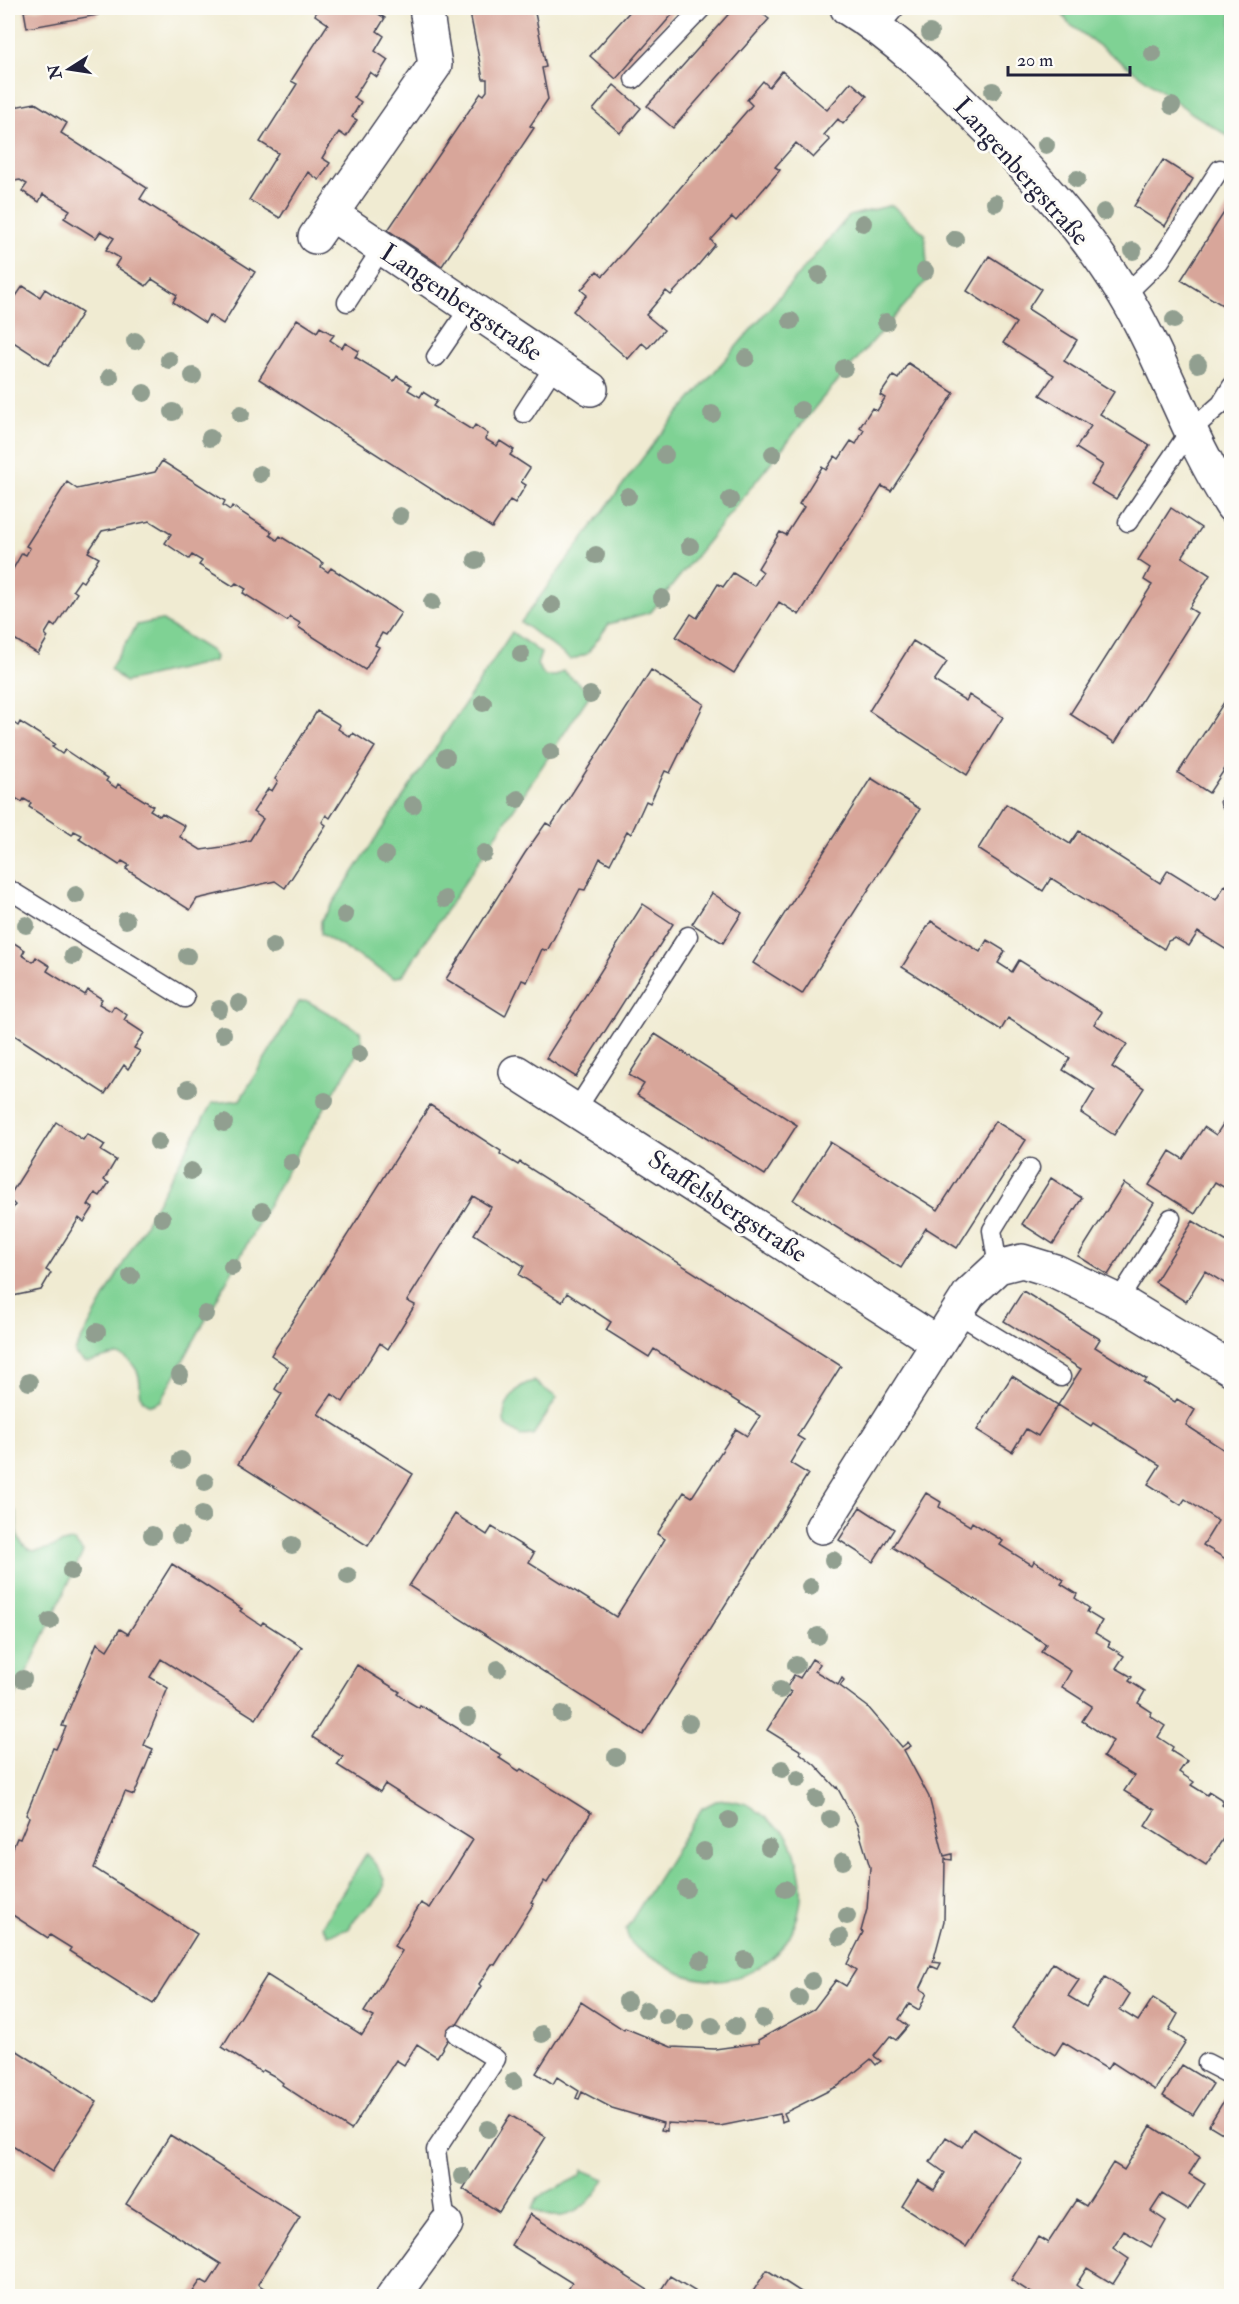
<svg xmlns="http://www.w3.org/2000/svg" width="1239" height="2304" viewBox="0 0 1239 2304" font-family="'IM FELL Double Pica',serif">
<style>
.green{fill:#7fd294;stroke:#507a68;stroke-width:1.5}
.building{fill:#d8a69a}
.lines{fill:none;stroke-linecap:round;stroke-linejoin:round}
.service-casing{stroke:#414052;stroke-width:21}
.minor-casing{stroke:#414052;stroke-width:36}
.service{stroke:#fff;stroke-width:18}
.minor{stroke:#fff;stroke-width:33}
.tree{fill:#919f90}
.labels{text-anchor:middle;stroke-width:6;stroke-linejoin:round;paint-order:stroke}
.street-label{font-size:26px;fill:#22223b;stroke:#fdfcf7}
</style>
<rect width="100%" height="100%" fill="#fdfcf7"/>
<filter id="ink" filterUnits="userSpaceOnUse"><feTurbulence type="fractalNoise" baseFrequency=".0167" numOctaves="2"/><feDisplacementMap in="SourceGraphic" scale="12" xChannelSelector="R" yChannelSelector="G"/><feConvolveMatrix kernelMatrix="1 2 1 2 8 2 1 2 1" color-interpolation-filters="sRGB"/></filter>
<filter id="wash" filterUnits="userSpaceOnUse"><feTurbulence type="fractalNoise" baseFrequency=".008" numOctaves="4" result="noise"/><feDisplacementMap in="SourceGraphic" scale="24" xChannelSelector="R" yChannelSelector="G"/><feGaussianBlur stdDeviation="1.35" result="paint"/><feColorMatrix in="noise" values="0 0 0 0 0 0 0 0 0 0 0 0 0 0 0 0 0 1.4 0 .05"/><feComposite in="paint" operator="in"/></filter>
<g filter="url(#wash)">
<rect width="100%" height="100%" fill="#f0ebd2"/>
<path class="green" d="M1059,8H1231V138L1193,114L1068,23Z
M892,205L925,234L928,279L821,400L651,612L609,624L587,654L571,660L521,622L659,436L849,216Z
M161,620L211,651L215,657L214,661L125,682L110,669L137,625Z
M512,632L541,653L537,665L545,676H556L563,671L591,693L403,975L394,978L321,934V921Z
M307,1001L360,1031L363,1044L292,1162L161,1401L151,1405C133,1400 145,1382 136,1369C119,1342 104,1363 84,1362L75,1354L76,1349L212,1103L240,1100L299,1002Z
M534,1381L557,1398L533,1435L521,1436L505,1425C500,1407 516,1384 534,1381Z
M8,1504L16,1512C18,1519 15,1528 18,1536C31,1567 56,1540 74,1541L83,1552L8,1713Z
M726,1800C749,1802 753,1807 770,1821C774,1825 780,1828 784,1832C792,1841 797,1859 799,1870C816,1950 734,2009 664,1965C649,1955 628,1949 626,1929L702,1808L716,1801Z
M366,1854C412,1899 359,1900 349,1929L328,1935L322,1926Z
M583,2170L605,2179C589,2207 565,2228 532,2209L538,2197L580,2176Z"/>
<g id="blocks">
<path class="building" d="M44,8H97L98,15L27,28L24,11Z
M319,8H369L385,18L377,31L384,36L375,51L388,60L377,77L370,72L354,97L361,102L352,117L357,120L346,137L339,132L330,145L322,158L330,163L319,180L308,172L280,218L249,200L278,153L260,142L297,84L291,81L328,24L315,15Z
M469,8H534L546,67L542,68L548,99L530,126L534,128L442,266L388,230L481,93L484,95L487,91V79H483Z
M633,8H678L616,79L590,56Z
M734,8H755L769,19L673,128L647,106Z
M782,71L827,110L851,82L867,96L843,124L838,119L824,135L830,140L813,158L796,143L775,167L780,170L736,221L732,217L711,240L715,245L694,270L671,295L666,291L646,315L664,330L648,348L642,343L628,359L573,311L587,295L581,290L597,271L603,276L667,203L752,105L747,100L763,81L769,87Z
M614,85L641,108L620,133L593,110Z
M35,103L67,123L61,133L147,188L140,199L255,272L223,324L209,315L205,323L173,302L177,295L152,279L146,286L115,266L120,258L106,250L114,238L101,231L96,238L64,218L70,210L57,202L43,194L39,202L22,191L27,184L20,180L8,182V108Z
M1163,160L1193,179L1165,226L1134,206Z
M1232,200V311L1181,280Z
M989,256L1041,289L1028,309L1077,340L1064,361L1114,392L1100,414L1150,445L1116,499L1091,484L1103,465L1076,448L1091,426L1040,395L1054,375L1003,343L1016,323L967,291Z
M23,286L40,297L45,289L82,313L49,365L12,341L8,348V299L12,302Z
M297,319L317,332L320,327L334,335L330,340L342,348L345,343L359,351L355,357L394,381L397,376L411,385L408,390L420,397L423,392L437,401L433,406L472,430L475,425L488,434L485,439L497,446L500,441L514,450L510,455L530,468L521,482L526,485L515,503L510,500L492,528L259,379Z
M908,363L954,393L891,491L882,486L799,615L779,602L734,673L676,637L691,614L697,618L718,584L723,587L733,573L754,586L763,572L758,568L780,532L786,535L804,507L799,504L822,467L826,470L835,456L839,459L851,441L856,444L864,430L860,427L872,408L877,411L885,398L880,395L893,376L898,379Z
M162,461L225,501L223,505L230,510L232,506L272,532L270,535L277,540L280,536L323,563L321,567L328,572L331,568L401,613L386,635L382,633L375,645L379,647L365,670L298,627L300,623L290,617L287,621L243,593L246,589L236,583L233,586L199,565L202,561L192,555L189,559L165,543L171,534L150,521L102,531L88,552L99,558L83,582L80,580L73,590L77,593L55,627L51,624L45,634L48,637L38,654L8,635V578L22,553L26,555L30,548L26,546L67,482L77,489L155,472Z
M1171,508L1201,528L1182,557L1210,575L1189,608L1197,613L1115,743L1070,714L1152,585L1144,580L1150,568L1138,560Z
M913,641L947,662L934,681L966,701L969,695L1003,717L967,775L869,711Z
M651,670L704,704L670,773L665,771L650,803L646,801L631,834L627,831L610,864L600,858L585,890L580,889L547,951L542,949L527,982L522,980L505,1016L446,979L525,853L546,823L551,826Z
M1232,690V758L1209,793L1178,773Z
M317,711L340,725L338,729L350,737L353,733L375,747L330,818L326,815L322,822L326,825L285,888L275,881L197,899L190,910L126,869L129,865L122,861L119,865L79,839L82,835L74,831L72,835L29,807L31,803L24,799L22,802L8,794V714L11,716L8,719L18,726L20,722L55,744L52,747L62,754L65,750L86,764L108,778L106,781L116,788L118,784L153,806L150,810L160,816L162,813L185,826L180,837L201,850L229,846L250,840L263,819L253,812L268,789L272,791L278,781L275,779Z
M871,778L920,809L802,994L753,963Z
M1006,804L1070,844L1079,831L1160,883L1168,870L1216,900L1225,885L1232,889L1230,952L1198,932L1189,946L1175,938L1168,941L1164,949L1051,878L1043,891L978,849Z
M712,893L742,913L723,943L692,924Z
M643,904L673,924L576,1077L546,1058Z
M931,921L980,952L987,940L1005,951L998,963L1012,972L1019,960L1102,1012L1094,1024L1127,1044L1112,1067L1144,1088L1114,1135L1081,1113L1095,1090L1063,1070L1070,1058L1008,1018L1001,1030L902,967Z
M11,941L25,950L22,955L33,962L36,957L50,966L47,971L85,995L88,990L102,999L99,1004L111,1011L114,1006L127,1015L124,1020L144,1033L134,1048L140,1051L128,1069L124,1065L105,1094L8,1031V947Z
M655,1034L797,1125L765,1175L637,1095L644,1084L629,1075Z
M430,1105L501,1151L500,1154L518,1165L520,1162L841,1366L797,1436L804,1440L790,1463L808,1474L643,1735L409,1586L455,1514L487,1535L492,1527L534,1553L529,1562L616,1617L665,1539L657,1534L684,1492L692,1497L736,1429L747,1436L760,1416L654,1349L649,1357L606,1330L611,1322L567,1293L562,1302L519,1275L524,1266L474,1234L491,1207L473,1196L407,1301L415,1305L388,1349L380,1343L343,1402L332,1394L318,1414L413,1474L368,1546L238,1464L282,1394L275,1389L288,1367L271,1355Z
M1232,1110V1183L1227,1189L1215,1182L1195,1214L1149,1185L1170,1151L1183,1159L1204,1127L1216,1135Z
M995,1121L1026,1140L957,1248L926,1228L901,1268L793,1200L830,1142L938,1210Z
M56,1122L83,1140L87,1134L105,1145L101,1151L116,1160L104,1180L109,1183L100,1196L95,1193L88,1205L93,1208L84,1222L79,1218L46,1270L51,1273L41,1290L8,1297V1216L15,1205L8,1198Z
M1051,1178L1082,1198L1053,1244L1022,1224Z
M1124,1183L1154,1203L1108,1275L1078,1256Z
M1193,1221L1232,1245V1288L1205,1271L1186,1302L1155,1282Z
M1023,1291L1100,1339L1095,1347L1146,1379L1143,1382L1175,1402L1177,1399L1195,1410L1186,1425L1232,1455L1229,1464L1232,1465V1563L1203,1545L1218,1521L1185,1499L1181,1505L1148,1484L1160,1465L1093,1423L1091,1426L1058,1405L1081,1369L1004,1321Z
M1012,1376L1058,1405L1038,1436L1026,1429L1012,1452L977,1430Z
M926,1493L941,1502L939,1507L970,1526L972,1522L1003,1541L1000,1545L1032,1565L1034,1561L1064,1580L1061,1584L1077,1594L1075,1598L1089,1608L1087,1612L1102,1621L1095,1633L1110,1642L1108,1646L1124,1656L1116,1668L1132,1677L1129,1681L1145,1691L1138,1703L1152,1712L1150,1716L1165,1726L1158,1737L1173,1747L1171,1751L1187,1761L1179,1772L1194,1782L1191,1785L1207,1795L1210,1792L1224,1801L1222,1805L1232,1811V1825L1206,1865L1145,1826L1155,1810L1124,1791L1134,1776L1103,1757L1113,1741L1082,1721L1092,1706L1062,1687L1071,1671L1041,1652L1046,1644L892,1547Z
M860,1507L894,1529L873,1562L839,1540Z
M172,1564L242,1609L240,1611L261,1625L263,1622L302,1647L256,1719L161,1659L150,1677L168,1688L144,1745L153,1749L134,1795L125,1792L94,1868L197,1934L153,2004L69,1951L71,1948L50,1935L48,1938L8,1912V1860L17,1838L20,1839L25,1827L29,1817L26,1815L53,1748L56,1749L66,1727L62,1726L97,1643L107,1650L120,1629L128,1634Z
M812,1659L820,1664L815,1671L838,1685L842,1678L844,1680L840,1686L868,1707L902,1747L908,1742L911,1746L904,1750L929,1797L944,1856L952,1854V1860L945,1859L944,1921L933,1962L941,1963L938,1969L931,1966L920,1989L927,1993L919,2010L909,2004L899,2019L908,2026L896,2040L890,2036L874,2056L881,2061L878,2063L876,2065L871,2059L838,2086L784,2113L787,2120L784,2121L782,2122L780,2114L720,2126L667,2123V2131L661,2130L663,2123L612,2108L582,2092L579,2099L576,2098L579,2091L557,2077L553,2084L536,2073L581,2002L624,2030L625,2028L671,2047L715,2049L759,2043L758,2040L814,2009L836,1980L846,1986L856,1970L847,1964L863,1932L861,1931L867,1909L870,1867L857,1825L837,1787L836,1788L815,1765L800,1753L801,1751L767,1730L791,1692L786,1689L794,1675L800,1678Z
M357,1665L400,1692L398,1694L409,1702L419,1708L420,1705L501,1755L499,1758L519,1771L521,1769L591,1813L547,1883L544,1881L531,1902L534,1903L495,1965L492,1964L479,1984L481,1986L437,2057L417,2044L404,2065L396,2060L351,2130L282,2085L283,2083L274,2076L263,2070L261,2072L222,2047L267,1975L362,2035L374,2017L364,2012L402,1951L394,1946L421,1903L430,1908L473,1840L385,1784L380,1792L337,1765L343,1757L312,1737Z
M1053,1963L1079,1980L1068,1996L1086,2007L1105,1977L1130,1994L1120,2010L1138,2021L1153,1998L1178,2014L1169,2030L1186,2041L1155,2090L1112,2062L1107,2069L1063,2042L1055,2055L1012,2028Z
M8,2045L97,2102L52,2172L8,2143Z
M1182,2065L1213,2084L1193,2115L1163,2096Z
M1228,2094L1232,2096V2139L1209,2125Z
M510,2115L546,2137L499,2212L463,2189Z
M1151,2126L1200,2157L1189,2174L1205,2184L1188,2210L1162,2194L1151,2211L1166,2221L1151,2247L1124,2231L1113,2248L1129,2259L1113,2284L1087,2268L1076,2285L1091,2296H1036L1011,2280L1038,2237L1048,2243L1076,2200L1086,2206L1113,2163L1124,2170Z
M973,2129L1022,2160L966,2247L902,2206L918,2180L934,2190L945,2173L930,2162L946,2137L962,2147Z
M170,2135L300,2217L258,2284L265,2289L260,2296H190L201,2280L208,2284L221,2264L126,2204Z
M530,2214L657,2296L670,2276L703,2296H564L572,2283L511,2245Z
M767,2270L801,2292L809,2296H750Z"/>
</g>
</g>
<g filter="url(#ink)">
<use href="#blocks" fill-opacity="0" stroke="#414052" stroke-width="1.5"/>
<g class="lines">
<defs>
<path id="service" d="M879,27L895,8
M634,79L702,8
M1125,295L1160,261L1220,169
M347,302L382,248
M436,357L470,307
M524,413L555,365
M1128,522L1189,432L1221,404L1232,386
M1230,802L1232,800
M8,889L185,998
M576,1110L688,936
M998,1267L992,1230L1030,1168
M1118,1301L1171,1218
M957,1313L1061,1377
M1207,2063L1232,2076
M446,2224L436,2150L496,2059L456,2034"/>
<path id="minor" d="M847,8C898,39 940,81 982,123C1035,176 1085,230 1124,294C1165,362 1188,439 1232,506
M333,215L591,389
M315,237L435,65L426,8
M516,1072L938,1343
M822,1527L969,1294L998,1267L1022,1261L1055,1271L1124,1304L1232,1369
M393,2296L446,2224"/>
</defs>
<use href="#service" class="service-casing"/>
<use href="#minor" class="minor-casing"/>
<use href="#service" class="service"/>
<use href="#minor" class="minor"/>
</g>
<g class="tree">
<circle cx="930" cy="33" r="9"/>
<circle cx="1153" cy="54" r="9"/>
<circle cx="993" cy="91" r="9"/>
<circle cx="1172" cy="106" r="9"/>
<circle cx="1046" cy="145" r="9"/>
<circle cx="1077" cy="179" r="9"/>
<circle cx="995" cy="203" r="9"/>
<circle cx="1104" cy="212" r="9"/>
<circle cx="863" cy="223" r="9"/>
<circle cx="955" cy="239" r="9"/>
<circle cx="1133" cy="251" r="9"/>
<circle cx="925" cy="271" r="9"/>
<circle cx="819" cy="275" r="9"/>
<circle cx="1174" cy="320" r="9"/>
<circle cx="791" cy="321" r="9"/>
<circle cx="886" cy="322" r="9"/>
<circle cx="135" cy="341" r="9"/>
<circle cx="746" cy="358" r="9"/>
<circle cx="169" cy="360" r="9"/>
<circle cx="1198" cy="364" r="9"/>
<circle cx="844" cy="368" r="9"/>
<circle cx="193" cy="376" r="9"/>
<circle cx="110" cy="377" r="9"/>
<circle cx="144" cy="393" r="9"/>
<circle cx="801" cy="410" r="9"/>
<circle cx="173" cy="412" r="9"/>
<circle cx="241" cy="414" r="9"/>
<circle cx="712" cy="414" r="9"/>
<circle cx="210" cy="438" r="9"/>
<circle cx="773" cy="454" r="9"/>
<circle cx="665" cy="455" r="9"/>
<circle cx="260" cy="474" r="9"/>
<circle cx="628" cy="496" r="9"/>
<circle cx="730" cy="500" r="9"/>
<circle cx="400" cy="516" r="9"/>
<circle cx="690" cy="546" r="9"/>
<circle cx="596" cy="555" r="9"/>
<circle cx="476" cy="560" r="9"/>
<circle cx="662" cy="598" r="9"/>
<circle cx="432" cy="602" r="9"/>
<circle cx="552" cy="605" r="9"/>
<circle cx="521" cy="654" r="9"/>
<circle cx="590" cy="695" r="9"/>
<circle cx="483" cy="703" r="9"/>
<circle cx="551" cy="752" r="9"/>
<circle cx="446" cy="757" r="9"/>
<circle cx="518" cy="799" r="9"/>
<circle cx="413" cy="805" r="9"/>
<circle cx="484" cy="853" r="9"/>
<circle cx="385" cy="855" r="9"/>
<circle cx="76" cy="895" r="9"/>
<circle cx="445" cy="899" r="9"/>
<circle cx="345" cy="915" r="9"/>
<circle cx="126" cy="920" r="9"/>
<circle cx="26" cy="925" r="9"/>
<circle cx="273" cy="946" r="9"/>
<circle cx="73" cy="956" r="9"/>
<circle cx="187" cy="956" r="9"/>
<circle cx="239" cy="1003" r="9"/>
<circle cx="219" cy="1009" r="9"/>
<circle cx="223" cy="1034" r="9"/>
<circle cx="359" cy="1054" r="9"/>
<circle cx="188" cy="1089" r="9"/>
<circle cx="325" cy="1101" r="9"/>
<circle cx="224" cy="1123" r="9"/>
<circle cx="158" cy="1142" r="9"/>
<circle cx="291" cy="1162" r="9"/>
<circle cx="191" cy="1171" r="9"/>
<circle cx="262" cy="1211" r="9"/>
<circle cx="162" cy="1218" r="9"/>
<circle cx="232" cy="1267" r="9"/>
<circle cx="131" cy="1276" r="9"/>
<circle cx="205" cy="1314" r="9"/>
<circle cx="97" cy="1332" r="9"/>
<circle cx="180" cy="1375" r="9"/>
<circle cx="29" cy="1382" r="9"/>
<circle cx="181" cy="1460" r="9"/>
<circle cx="205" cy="1482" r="9"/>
<circle cx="202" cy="1515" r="9"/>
<circle cx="152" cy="1535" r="9"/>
<circle cx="180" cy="1535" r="9"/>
<circle cx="292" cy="1545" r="9"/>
<circle cx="833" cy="1560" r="9"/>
<circle cx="71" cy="1571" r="9"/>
<circle cx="348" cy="1576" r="9"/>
<circle cx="810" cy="1587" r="9"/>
<circle cx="50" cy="1621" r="9"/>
<circle cx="818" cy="1636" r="9"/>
<circle cx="796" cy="1665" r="9"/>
<circle cx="498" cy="1669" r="9"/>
<circle cx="23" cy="1679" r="9"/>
<circle cx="780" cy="1690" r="9"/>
<circle cx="562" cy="1714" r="9"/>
<circle cx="468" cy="1717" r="9"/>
<circle cx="689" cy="1723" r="9"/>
<circle cx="616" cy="1757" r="9"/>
<circle cx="782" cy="1769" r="9"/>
<circle cx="798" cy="1779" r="9"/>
<circle cx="816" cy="1799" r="9"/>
<circle cx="830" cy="1819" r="9"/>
<circle cx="729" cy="1820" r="9"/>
<circle cx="769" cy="1848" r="9"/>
<circle cx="704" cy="1851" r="9"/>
<circle cx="843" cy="1861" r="9"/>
<circle cx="686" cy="1889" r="9"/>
<circle cx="785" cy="1889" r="9"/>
<circle cx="847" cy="1916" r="9"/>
<circle cx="840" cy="1937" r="9"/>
<circle cx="701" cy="1960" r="9"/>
<circle cx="745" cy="1960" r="9"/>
<circle cx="812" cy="1981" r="9"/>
<circle cx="799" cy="1998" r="9"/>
<circle cx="627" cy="2001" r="9"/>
<circle cx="646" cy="2010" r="9"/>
<circle cx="666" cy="2016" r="9"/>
<circle cx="763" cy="2019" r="9"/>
<circle cx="685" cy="2022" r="9"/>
<circle cx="712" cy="2026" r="9"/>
<circle cx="735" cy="2026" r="9"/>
<circle cx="542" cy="2034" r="9"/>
<circle cx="514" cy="2081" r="9"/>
<circle cx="488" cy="2129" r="9"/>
<circle cx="462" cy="2176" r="9"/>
</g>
</g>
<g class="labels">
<g class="street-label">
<text transform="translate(1022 171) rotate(48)" y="9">Langenbergstraße</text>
<text transform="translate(462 302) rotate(34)" y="9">Langenbergstraße</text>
<text transform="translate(728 1206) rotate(33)" y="9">Staffelsbergstraße</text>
</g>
</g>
<rect width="1239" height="2304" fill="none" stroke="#fdfcf7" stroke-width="30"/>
<g transform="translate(69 69) rotate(258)" stroke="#fdfcf7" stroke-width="4.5" paint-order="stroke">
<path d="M0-4.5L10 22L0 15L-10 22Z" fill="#22223b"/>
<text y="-9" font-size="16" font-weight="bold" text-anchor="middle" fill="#22223b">N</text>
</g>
<path d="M1008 66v9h122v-9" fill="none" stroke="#22223b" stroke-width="3"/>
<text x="1017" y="66" font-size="18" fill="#22223b" stroke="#fdfcf7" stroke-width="4.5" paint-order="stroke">20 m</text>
</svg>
